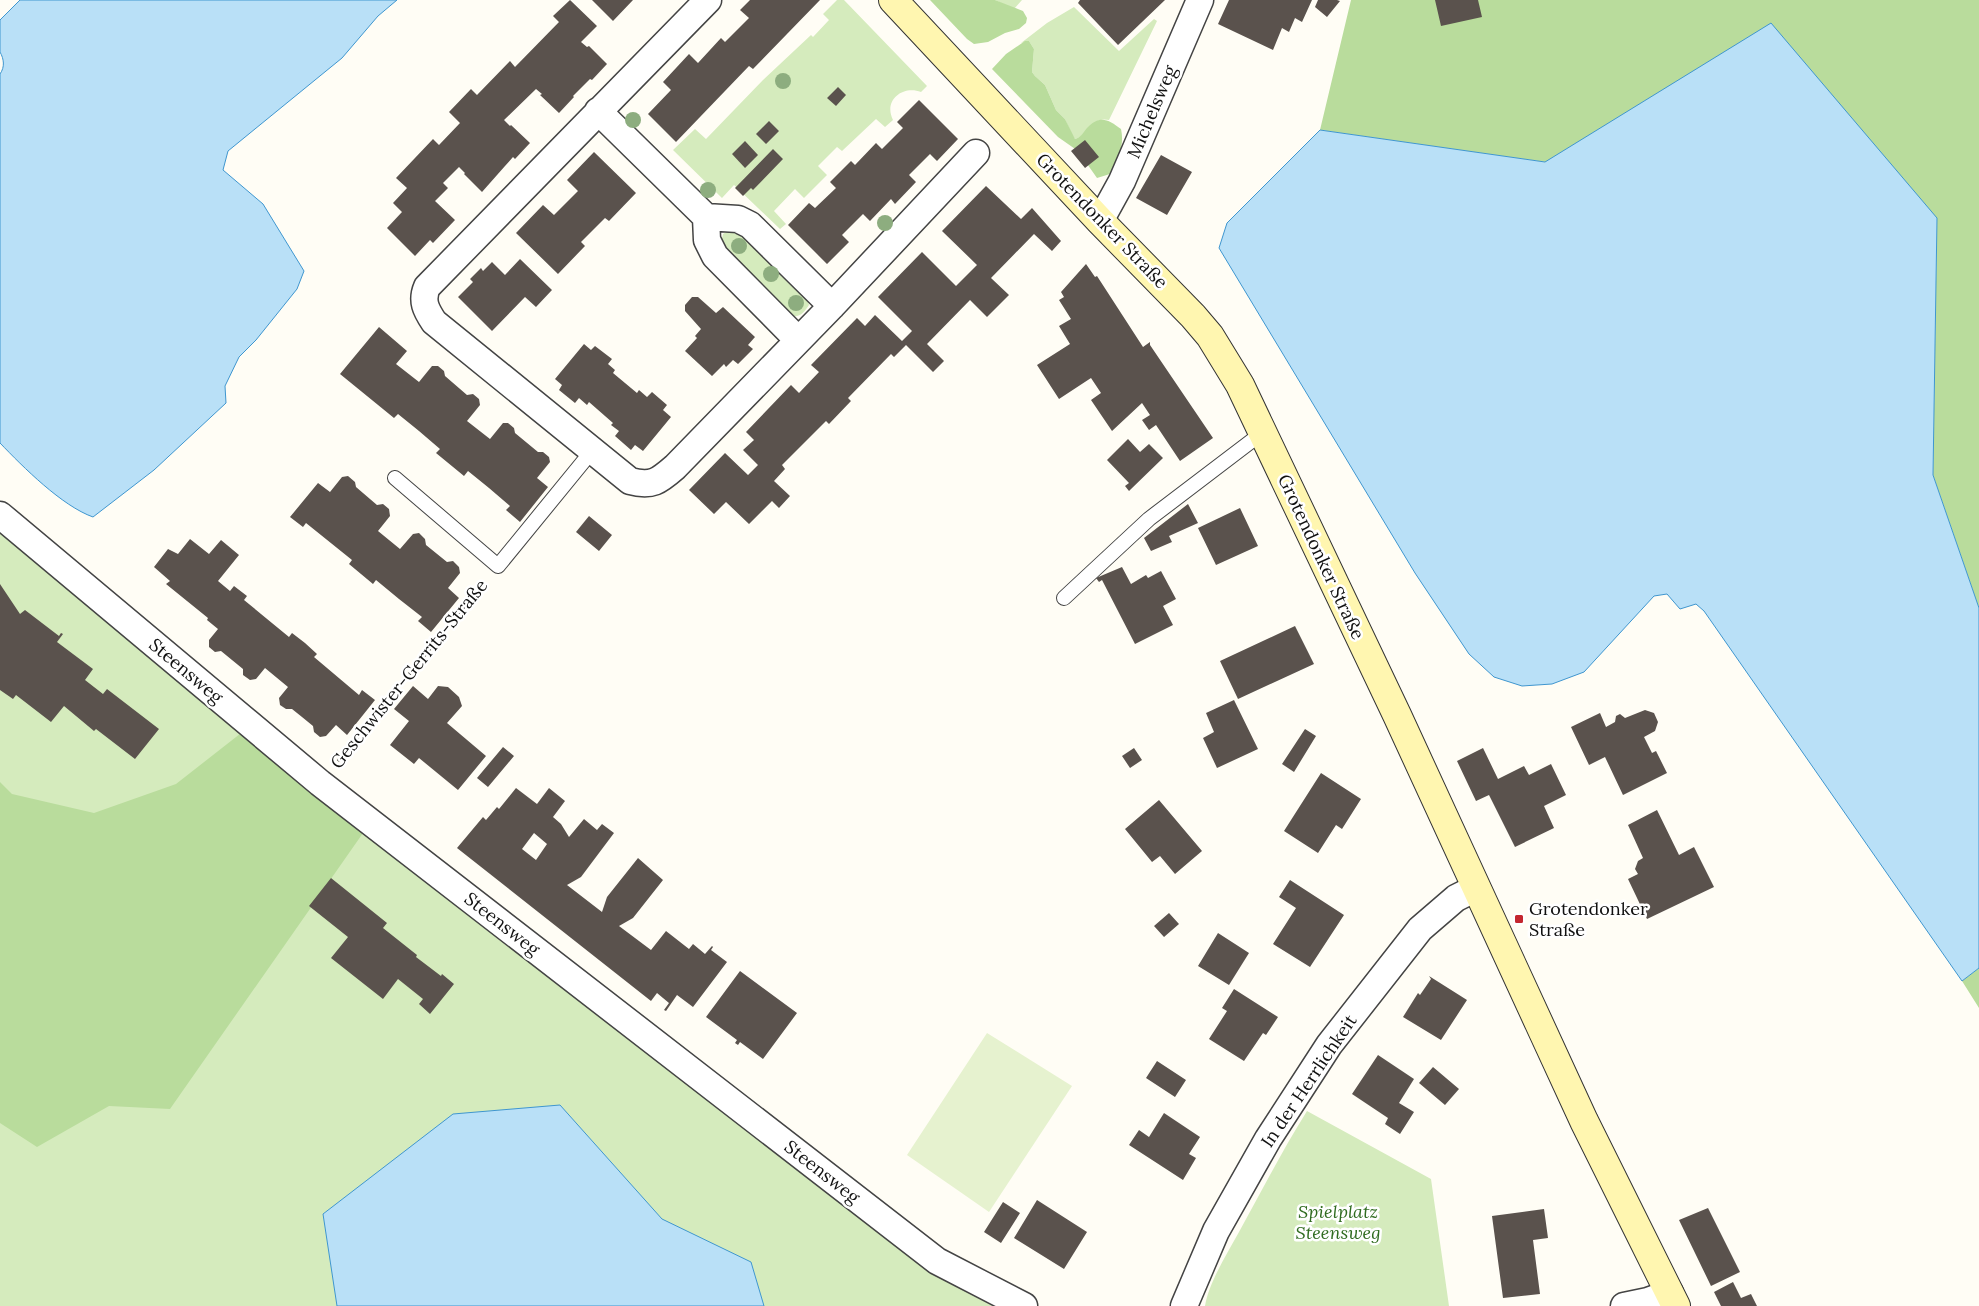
<svg xmlns="http://www.w3.org/2000/svg" width="1979" height="1306" viewBox="0 0 1979 1306" font-family="Lora,serif">
<style>
.green{fill:#d5ebbd}
.forest{fill:#b9dc9c}
.pitch{fill:#e6f2cf}
.water{fill:#b9e0f7;stroke:#3f96cf}
.building{fill:#5a524d;fill-rule:evenodd}
.lines{fill:none;stroke-linecap:round;stroke-linejoin:round}
.lane-casing{stroke:#444;stroke-width:16}
.street-casing{stroke:#444;stroke-width:29}
.secondary-casing{stroke:#333;stroke-width:30}
.path{stroke:#333;stroke-width:3;stroke-dasharray:5 2.5;stroke-linecap:butt}
.lane{stroke:#fff;stroke-width:14}
.street{stroke:#fff;stroke-width:26}
.secondary{stroke:#fff6b0;stroke-width:28}
.tree{fill:#8dad7f}
.poi-dot{fill:#c4262e;stroke:#fff;stroke-width:2}
.labels{text-anchor:middle;stroke-width:5;stroke-linejoin:round;paint-order:stroke}
.street-label{font-size:18px;fill:#111;stroke:#fff}
.poi-label{font-size:18px;fill:#111;stroke:#fff;text-anchor:start}
.park-label{font-size:18px;font-style:italic;fill:#2f6b1f;stroke:#fff}
</style>
<rect width="100%" height="100%" fill="#fffdf5"/>
<path class="green" d="M837,0H844L927,86L921,92C903,85 883,100 893,120L885,127L876,119L842,151L837,147L818,166L827,175L804,198L795,189L774,211L786,224L780,229L734,185L722,198L673,150L695,129L706,139L763,80L811,35L813,37L829,20L823,14Z
M995,0H1022L1014,9Z
M1074,7L1119,51L1154,19L1157,21L1109,120C1092,116 1088,135 1075,139L1072,135L1065,119L1056,110L1045,85L1035,76L1032,72L1034,49L1029,41L1021,43L1047,23Z
M728,231L741,232L805,294L809,305C805,311 800,318 792,316L732,259L721,243L723,234Z
M0,515L937,1261L1024,1306H0Z
M1307,1111L1431,1179L1449,1306H1205C1209,1282 1227,1254 1239,1232C1261,1192 1282,1151 1307,1111Z"/>
<path class="forest" d="M930,0H995L1023,11L1027,18L1026,23L1019,29L1005,33L988,42L974,44L967,39Z
M1351,0H1979V608L1933,475L1937,218L1320,130Z
M1025,41H1029L1034,49L1032,72L1035,76L1045,85L1056,110L1065,119L1075,139C1081,137 1083,133 1087,128C1100,114 1109,120 1121,129C1125,147 1117,159 1110,174L1097,178L1078,151L1058,137L992,69L1006,54Z
M245,730L363,833L170,1109L109,1106L37,1147L0,1123V782L12,794L94,813L176,784Z
M1979,968V1008L1962,981Z"/>
<path class="pitch" d="M987,1033L1072,1086L989,1212L907,1155Z"/>
<path class="water" d="M20,0H397L378,16L342,58L228,151L223,170L263,204L304,271L297,289L256,340L239,357L225,386L226,403L154,470L93,517C62,506 23,467 0,443V74C5,67 4,59 0,52V20Z
M1771,23L1937,218L1933,475L1979,608V968L1962,981L1704,611L1696,604L1680,609L1667,594L1654,596L1584,672L1552,684L1522,686L1494,677L1469,654L1415,573L1219,248L1227,223L1320,130L1545,162Z
M560,1105L662,1219L751,1262L764,1306H337L323,1214L453,1114Z"/>
<path class="building" d="M570,0L597,26L581,42L587,47L589,46L607,64L592,80L590,79L573,96L574,97L559,113L540,95L542,94L536,89L504,120L510,126L511,125L530,143L515,159L513,157L505,166L482,192L464,174L465,173L459,167L443,183L448,188L435,201L455,220L433,243L430,240L415,256L387,228L402,212L393,203L407,188L396,178L433,139L439,145L460,123L449,112L471,89L477,95L510,61L515,67L559,22L553,16Z
M592,0H633L613,21Z
M750,0H820L753,69L749,66L676,142L648,114L671,90L663,82L689,54L698,63L721,38L725,42L749,18L740,10Z
M1080,0H1165L1118,45L1078,3Z
M1229,0H1312L1302,22L1295,18L1289,32L1282,28L1273,50L1218,24Z
M1318,0H1337L1340,1L1327,17L1315,7Z
M1435,0H1478L1482,17L1441,26Z
M838,87L846,95L836,106L827,98Z
M919,100L958,139L937,161L930,154L909,175L916,182L895,204L891,199L870,221L863,214L842,235L849,242L827,264L788,225L809,203L815,208L836,188L830,182L851,161L855,165L876,143L882,149L903,128L897,122Z
M769,121L779,131L766,144L756,134Z
M1085,140L1099,157L1085,168L1071,151Z
M745,141L758,155L745,168L732,154Z
M773,149L783,159L753,190L751,188L743,196L735,188Z
M594,152L636,193L609,221L605,218L581,242L585,246L558,274L516,233L543,205L554,215L578,191L567,180Z
M1161,155L1192,172L1167,215L1136,198Z
M986,186L1021,219L1032,208L1061,241L1052,251L1034,234L991,278L1009,295L987,317L970,300L927,344L944,361L933,372L906,345L894,357L891,354L848,398L851,401L829,424L826,421L782,465L785,469L774,481L790,496L779,508L772,501L749,524L726,502L714,514L689,490L725,453L748,475L758,465L743,450L754,440L746,432L791,385L799,393L819,372L811,365L857,318L865,326L875,315L902,341L912,331L878,297L922,252L956,286L977,265L942,231Z
M520,259L552,290L536,307L525,297L492,331L458,297L473,282L470,279L481,268L483,271L492,262L505,275Z
M1086,264L1095,277L1097,276L1143,347L1150,342V345L1213,438L1180,461L1156,425L1149,430L1142,420L1150,415L1142,403L1112,431L1091,400L1101,393L1091,378L1059,399L1037,365L1070,344L1059,326L1071,319L1059,300L1064,297L1061,292Z
M692,297H698L716,313L723,307L755,337L748,345L753,349L738,364L733,360L726,367L724,364L712,376L685,351L697,338L695,336L701,329L685,311V305Z
M379,327L407,351L396,364L419,382L432,366H438L444,371L445,376L467,395L473,394L479,399L480,405L467,421L490,439L503,423H508L514,428L515,433L538,452H543L549,457L550,462L537,478L548,487L520,522L506,510L510,506L489,488L468,471L464,476L436,453L440,449L419,431L398,414L394,418L340,374Z
M584,344L591,350L595,346L612,359L608,364L615,370L613,373L637,393L639,390L647,397L652,392L667,405L663,410L671,417L643,451L635,445L631,450L615,436L619,431L611,425L613,423L589,402L587,405L579,398L575,403L559,390L562,385L555,379Z
M1128,439L1140,452L1149,444L1163,458L1129,491L1125,486L1129,483L1107,460Z
M348,476L355,482L356,487L377,505L383,504L389,509L390,516L378,531L400,549L413,534L419,533L425,539L426,545L447,562L453,561L459,567L460,573L448,588L459,598L431,632L418,621L422,617L399,599L376,580L373,584L349,564L352,560L306,523L303,527L290,517L318,483L330,492L342,477Z
M1188,504L1198,523L1169,536L1172,542L1151,551L1144,538Z
M1240,508L1258,546L1216,565L1198,528Z
M589,516L612,535L599,551L576,532Z
M190,539L209,554L221,540L239,555L218,581L230,591L234,586L247,596L244,600L289,637L292,633L305,643L317,654L314,657L359,695L362,690L375,700L347,735L336,725L326,736L320,737L314,732L313,726L302,717L292,709H286L280,705L279,698L288,687L265,668L256,679L250,680L243,675V669L221,651L215,652L209,647V640L218,629L207,620L208,618L166,584L170,581L154,567L168,549L178,554Z
M1122,567L1131,584L1146,575L1148,578L1161,571L1176,599L1163,606L1173,625L1135,644L1102,580L1099,582L1096,578Z
M0,584L20,614L25,610L59,636L61,633L63,634L57,642L93,669L85,680L103,694L107,689L159,729L135,759L96,729L94,731L64,706L51,722L16,695L13,699L0,690Z
M1295,626L1314,664L1238,699L1220,661Z
M413,686L428,699L438,686L448,687L459,697L462,706L447,723L486,756L458,790L419,758L414,764L390,745L409,721L394,709Z
M1234,700L1258,749L1217,768L1203,738L1214,732L1206,713Z
M1645,710L1654,713L1658,722L1655,731L1644,737L1652,753L1656,751L1667,773L1623,795L1605,757L1589,765L1571,727L1600,713L1606,727L1615,722L1616,716L1620,714L1625,718Z
M1305,729L1316,736L1294,772L1282,764Z
M503,747L514,756L488,787L477,778Z
M1134,748L1142,760L1130,768L1122,756Z
M1483,748L1498,779L1524,766L1529,775L1551,764L1566,795L1544,806L1554,828L1515,847L1489,795L1476,801L1457,761Z
M1321,773L1361,799L1342,829L1336,825L1318,853L1284,831Z
M516,788L537,804L549,788L565,801L553,817L561,824L569,837L584,819L597,830L602,824L614,833L581,877L567,885L602,912L607,897L638,858L663,880L633,918L619,926L651,950L666,931L689,949L693,944L705,954L712,946L713,947L711,950L727,962L693,1007L677,995L666,1011L664,1010L669,1003L657,993L651,1001L457,848L483,817L486,820L497,807L499,809ZM534,833L547,844L536,860L522,849Z
M1159,800L1202,851L1175,874L1160,856L1152,862L1125,829Z
M1657,810L1679,855L1694,847L1714,887L1647,919L1628,879L1638,874L1635,869L1638,861L1643,858L1628,825Z
M331,878L387,923L383,928L417,955L416,957L441,976L442,974L454,984L430,1014L419,1004L423,999L398,979L383,999L331,958L348,937L309,906Z
M1290,880L1344,915L1310,967L1273,944L1296,908L1279,897Z
M1169,913L1179,924L1164,937L1154,926Z
M1218,933L1249,953L1229,985L1198,966Z
M740,971L797,1013L763,1059L740,1042L738,1045L735,1043L737,1040L706,1017Z
M1429,976L1467,1000L1441,1040L1403,1017L1418,993L1420,995L1431,979Z
M1234,989L1278,1017L1266,1035L1263,1033L1244,1061L1209,1039L1227,1011L1222,1008Z
M1378,1055L1414,1079L1399,1103L1414,1112L1400,1134L1385,1124L1388,1118L1352,1094Z
M1157,1061L1186,1080L1175,1097L1146,1078Z
M1433,1067L1459,1089L1445,1105L1419,1083Z
M1164,1113L1200,1137L1189,1154L1196,1158L1183,1180L1129,1145L1139,1130L1149,1137Z
M1037,1200L1087,1232L1064,1269L1014,1238Z
M1003,1202L1020,1213L1001,1243L984,1232Z
M1708,1208L1740,1272L1711,1286L1679,1220Z
M1544,1209L1548,1238L1533,1240L1540,1294L1503,1298L1492,1216Z
M1733,1282L1741,1298L1751,1294L1757,1306H1721L1714,1292Z"/>
<g class="lines">
<defs>
<path id="lane" d="M395,478L498,566L592,451
M1064,598L1149,519L1262,433"/>
<path id="street" d="M708,0L427,287C421,301 426,310 434,322L630,481C652,487 659,481 675,467L832,306L976,153
M598,111L706,217L707,240L715,256L798,340
M706,217L738,219L750,225L832,306
M1100,221L1122,181L1200,0
M0,515L320,783L937,1261L1024,1306
M1184,1306L1216,1231L1268,1139L1329,1045L1420,929L1456,898L1476,888
M1624,1306L1648,1301L1670,1293"/>
<path id="secondary" d="M893,0L1100,221L1193,316L1210,336L1240,385L1397,715L1584,1121L1676,1306"/>
</defs>
<use href="#lane" class="lane-casing"/>
<use href="#street" class="street-casing"/>
<use href="#secondary" class="secondary-casing"/>
<path class="path" d="M338,761L483,584"/>
<use href="#lane" class="lane"/>
<use href="#street" class="street"/>
<use href="#secondary" class="secondary"/>
</g>
<g class="tree">
<circle cx="783" cy="81" r="8"/>
<circle cx="633" cy="120" r="8"/>
<circle cx="708" cy="190" r="8"/>
<circle cx="885" cy="223" r="8"/>
<circle cx="739" cy="246" r="8"/>
<circle cx="771" cy="274" r="8"/>
<circle cx="796" cy="303" r="8"/>
</g>
<rect class="poi-dot" x="1514" y="914" width="10" height="10" rx="2.5"/>
<g class="labels">
<g class="street-label">
<text transform="translate(1152 112) rotate(-67)" y="6">Michelsweg</text>
<text transform="translate(1102 221) rotate(46)" y="6">Grotendonker Straße</text>
<text transform="translate(1321 557) rotate(65)" y="6">Grotendonker Straße</text>
<text transform="translate(186 671) rotate(40)" y="6">Steensweg</text>
<text transform="translate(409 674) rotate(-51)" y="6">Geschwister-Gerrits-Straße</text>
<text transform="translate(502 924) rotate(38)" y="6">Steensweg</text>
<text transform="translate(1309 1081) rotate(-56)" y="6">In der Herrlichkeit</text>
<text transform="translate(822 1172) rotate(38)" y="6">Steensweg</text>
</g>
<g class="poi-label">
<text x="1529" y="915">Grotendonker<tspan x="1529" dy="21">Straße</tspan></text>
</g>
<g class="park-label">
<text x="1338" y="1218">Spielplatz<tspan x="1338" dy="21">Steensweg</tspan></text>
</g>
</g>
</svg>
